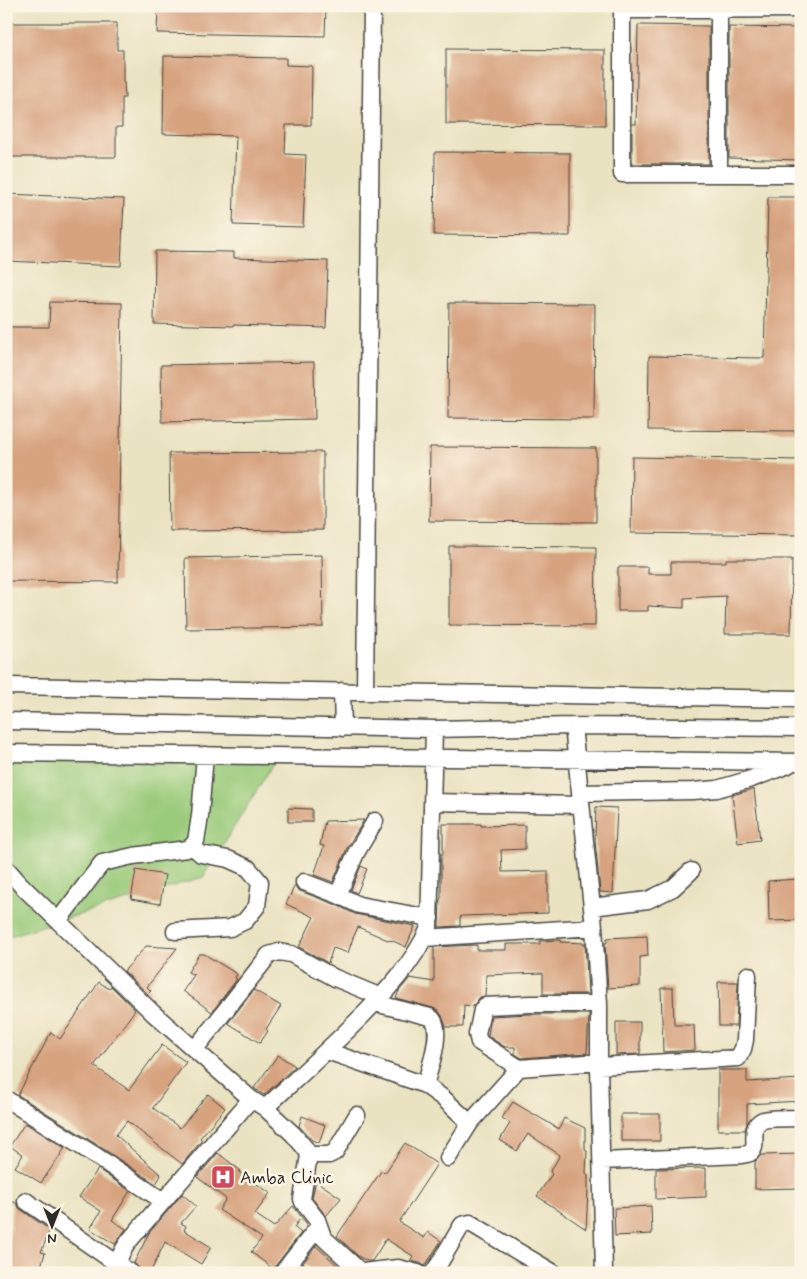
<svg xmlns="http://www.w3.org/2000/svg" width="807" height="1279" viewBox="0 0 807 1279" font-family="Mynerve,sans-serif">
<style>
.green{fill:#9acb7a;stroke:#627b52}
.building{fill:#d7a37f}
.lines{fill:none;stroke-linecap:round;stroke-linejoin:round}
.minor-casing{stroke:#484742;stroke-width:19}
.minor{stroke:#fff;stroke-width:16}
.labels{text-anchor:middle;stroke-width:5;stroke-linejoin:round;paint-order:stroke}
.poi-label{font-size:18px;fill:#2b2b2b;stroke:#fcf5e5;text-anchor:start}
</style>
<rect width="100%" height="100%" fill="#fcf5e5"/>
<filter id="ink" filterUnits="userSpaceOnUse"><feTurbulence type="fractalNoise" baseFrequency=".02" numOctaves="2"/><feDisplacementMap in="SourceGraphic" scale="10" xChannelSelector="R" yChannelSelector="G"/><feConvolveMatrix kernelMatrix="1 2 1 2 8 2 1 2 1" color-interpolation-filters="sRGB"/></filter>
<filter id="wash" filterUnits="userSpaceOnUse"><feTurbulence type="fractalNoise" baseFrequency=".0096" numOctaves="4" result="noise"/><feDisplacementMap in="SourceGraphic" scale="20" xChannelSelector="R" yChannelSelector="G"/><feGaussianBlur stdDeviation="1.12" result="paint"/><feColorMatrix in="noise" values="0 0 0 0 0 0 0 0 0 0 0 0 0 0 0 0 0 1.4 0 .05"/><feComposite in="paint" operator="in"/></filter>
<g filter="url(#wash)">
<rect width="100%" height="100%" fill="#eae3c2"/>
<path class="green" d="M275,761L203,877L6,937V762Z"/>
<g id="blocks">
<path class="building" d="M158,6H326L325,36L157,33Z
M6,23H117V50H123V82H124L125,98H122V127H116V157H6Z
M638,25L709,26V164H632V124H636Z
M729,27L801,28V160L729,158Z
M446,49L605,50V125L446,124Z
M164,56L286,58V65L312,66L311,125H286L285,154L306,155L303,227L233,225L236,136L163,134Z
M435,152L570,153V236L434,235Z
M6,194L124,199L121,266L6,261Z
M768,197H801V431L648,430L649,356L764,358Z
M155,251L234,252V258L328,261L326,328L233,325V326L154,324Z
M50,302L122,303L118,582L6,581V327H49Z
M449,303L595,304L594,419L448,418Z
M314,362L315,419L162,422L161,365Z
M430,447L596,448V522L429,521Z
M323,452V530L170,531L169,453Z
M632,457L801,460V535L631,533Z
M449,546L596,547L595,626L449,625Z
M322,555L323,627L186,629L185,558Z
M726,559H792L791,634H725L726,596L684,598V608L648,606V611H618V567H648V574H671V562H726Z
M754,789L760,840L738,843L732,795Z
M596,807L617,808L613,893L600,892L595,840Z
M288,808L312,809V822H288Z
M364,820L347,848L333,882L314,875L324,846L320,845L325,821Z
M443,824H481V826L525,825V849L501,850L502,872L548,871V913L462,916L460,917V926L439,927L440,899L441,898V854H443Z
M361,866L367,869L357,893L351,890Z
M136,870L165,875L160,904L131,899Z
M798,879L800,920L769,921L768,881Z
M295,885L297,889L300,891L334,904L355,914L415,926L406,947L391,940L390,941L358,927L353,938L348,953L333,948L328,963L299,947L314,917L286,904Z
M647,936L648,956L640,957V986L608,988L605,943H607V938Z
M560,940V942L585,943L588,994H543V973L486,975L485,996L480,997L473,1006L464,1005L463,1027H446L442,1016L438,1010L433,1008L396,998L399,991L410,978L434,982V947L477,945V950H506V944H540V941Z
M146,946L177,948L147,987L151,991L148,994L124,971Z
M199,954H204L237,974L235,978L237,979L212,1012L183,991L194,975L188,972Z
M99,982L109,989L111,986L135,1010L94,1066L129,1090L162,1045L186,1062L153,1108L180,1128L208,1094L225,1108L200,1138L202,1140L182,1164L127,1121L116,1135L161,1175L156,1184L99,1146L18,1095L51,1032L60,1039Z
M718,982H738L736,1026H719Z
M661,988H673L674,1025H694L695,1050L663,1052Z
M254,990L281,1006L266,1029L268,1031L260,1043L228,1023Z
M530,1014H589L587,1053L522,1058L515,1054V1047H505L488,1036L491,1016Z
M616,1022H640V1054L616,1055Z
M278,1055L295,1066L264,1095L254,1088Z
M718,1070H747V1082L801,1079V1101L747,1104V1123L745,1130H718Z
M513,1102L559,1129L564,1118L585,1128V1150L587,1151L586,1173L588,1175V1190L586,1229L537,1196L552,1174L550,1172L560,1155L528,1134L517,1151L500,1140L510,1123L502,1118Z
M621,1114H660V1141H621Z
M302,1116L325,1125L319,1143L312,1140L299,1126Z
M25,1123L65,1148L41,1183L15,1167L23,1155L10,1146Z
M405,1143L437,1164L399,1222L424,1238L428,1232L441,1241L425,1266L420,1263L410,1261L413,1256L386,1239L372,1261H367L358,1256L337,1236L382,1170L385,1173Z
M218,1153L241,1171L239,1172L270,1193L255,1214L274,1227L293,1206L307,1224L300,1219L294,1227L301,1233L273,1269L251,1252L262,1238L219,1210L226,1199L197,1177Z
M801,1154V1188L755,1189V1162L761,1155Z
M706,1168V1197L656,1199V1169Z
M98,1169L130,1191L112,1220L126,1229L115,1244L90,1229L101,1211L79,1197Z
M316,1181L341,1198L326,1216L312,1198L315,1184Z
M182,1194L196,1206L181,1223L186,1226L184,1230L211,1247L201,1264L165,1242L150,1273H143L134,1263L149,1233Z
M13,1201L17,1204L20,1209L50,1230L41,1252L45,1253L39,1273H24L6,1268Z
M651,1206L652,1234L615,1236L614,1208Z
M316,1246L346,1273H316L303,1263Z"/>
</g>
</g>
<g filter="url(#ink)">
<use href="#blocks" fill-opacity="0" stroke="#484742" stroke-width="1"/>
<g class="lines">
<defs>
<path id="minor" d="M801,9L622,10V174H801
M719,10V174
M6,686L801,699
M342,691L343,728
M365,692L372,6
M6,721L434,729L573,726L801,728
M573,726L594,927L599,1004V1066L604,1273
M6,753L801,762
M580,793L693,791L717,789L751,779L788,765
M432,802L581,805
M6,868L21,885L154,1014L251,1099L265,1108L293,1134L305,1148L309,1155L302,1199L303,1202L317,1220L323,1237L327,1241L362,1273
M304,882L338,895L359,905L430,918
M338,895L356,853L375,821
M592,907L648,900L673,888L691,871
M58,921L102,863L133,856L187,849L192,846L196,841L200,816L205,755
M175,931L230,928L245,921L257,906L260,882L248,868L228,859L201,854L192,846
M425,938L594,927
M375,1003L430,1017C445,1026 429,1071 425,1085
M599,1004H530L485,1006L482,1010L477,1034L479,1042L519,1068L599,1062
M195,1049L269,955L279,952L291,954L335,978L381,997
M327,1051L425,1085L443,1098L470,1123
M599,1066L738,1058L743,1049L745,1040L748,975
M6,1099L93,1154L163,1201
M265,1108C296,1079 327,1051 357,1021C385,993 413,964 429,928L434,729
M309,1155H329L335,1152L357,1115
M448,1158L470,1123L519,1068
M602,1161L742,1155C745,1154 748,1154 750,1153C760,1147 748,1128 761,1121C768,1117 792,1119 801,1118
M26,1201L117,1264L131,1273
M362,1272L398,1268L418,1273
M117,1273C117,1260 122,1251 129,1241L251,1099
M282,1273L319,1226
M433,1273L439,1264L462,1225L470,1223L554,1273"/>
</defs>
<use href="#minor" class="minor-casing"/>
<use href="#minor" class="minor"/>
</g>
</g>
<defs>
<symbol id="hospital-square" viewBox="-11 -11 22 22"><rect x="-9" y="-9" width="18" height="18" rx="4" fill="#d1495b" stroke="#fcf5e5"/><path d="M-5-5h3v3.5h4V-5h3V5h-3V1.5h-4V5h-3Z" fill="#fff"/></symbol>
</defs>
<g fill-rule="evenodd">
<use href="#hospital-square" x="209" y="1163" width="28" height="28"/>
</g>
<g class="labels">
<g class="poi-label">
<text x="240" y="1183">Amba Clinic</text>
</g>
</g>
<rect width="807" height="1279" fill="none" stroke="#fcf5e5" stroke-width="25"/>
<g transform="translate(52 1226) rotate(180)" stroke="#fcf5e5" stroke-width="4" paint-order="stroke">
<path d="M0-4L9 19L0 12L-9 19Z" fill="#2b2b2b"/>
<text y="-8" font-size="14" font-weight="bold" text-anchor="middle" fill="#2b2b2b">N</text>
</g>
</svg>
